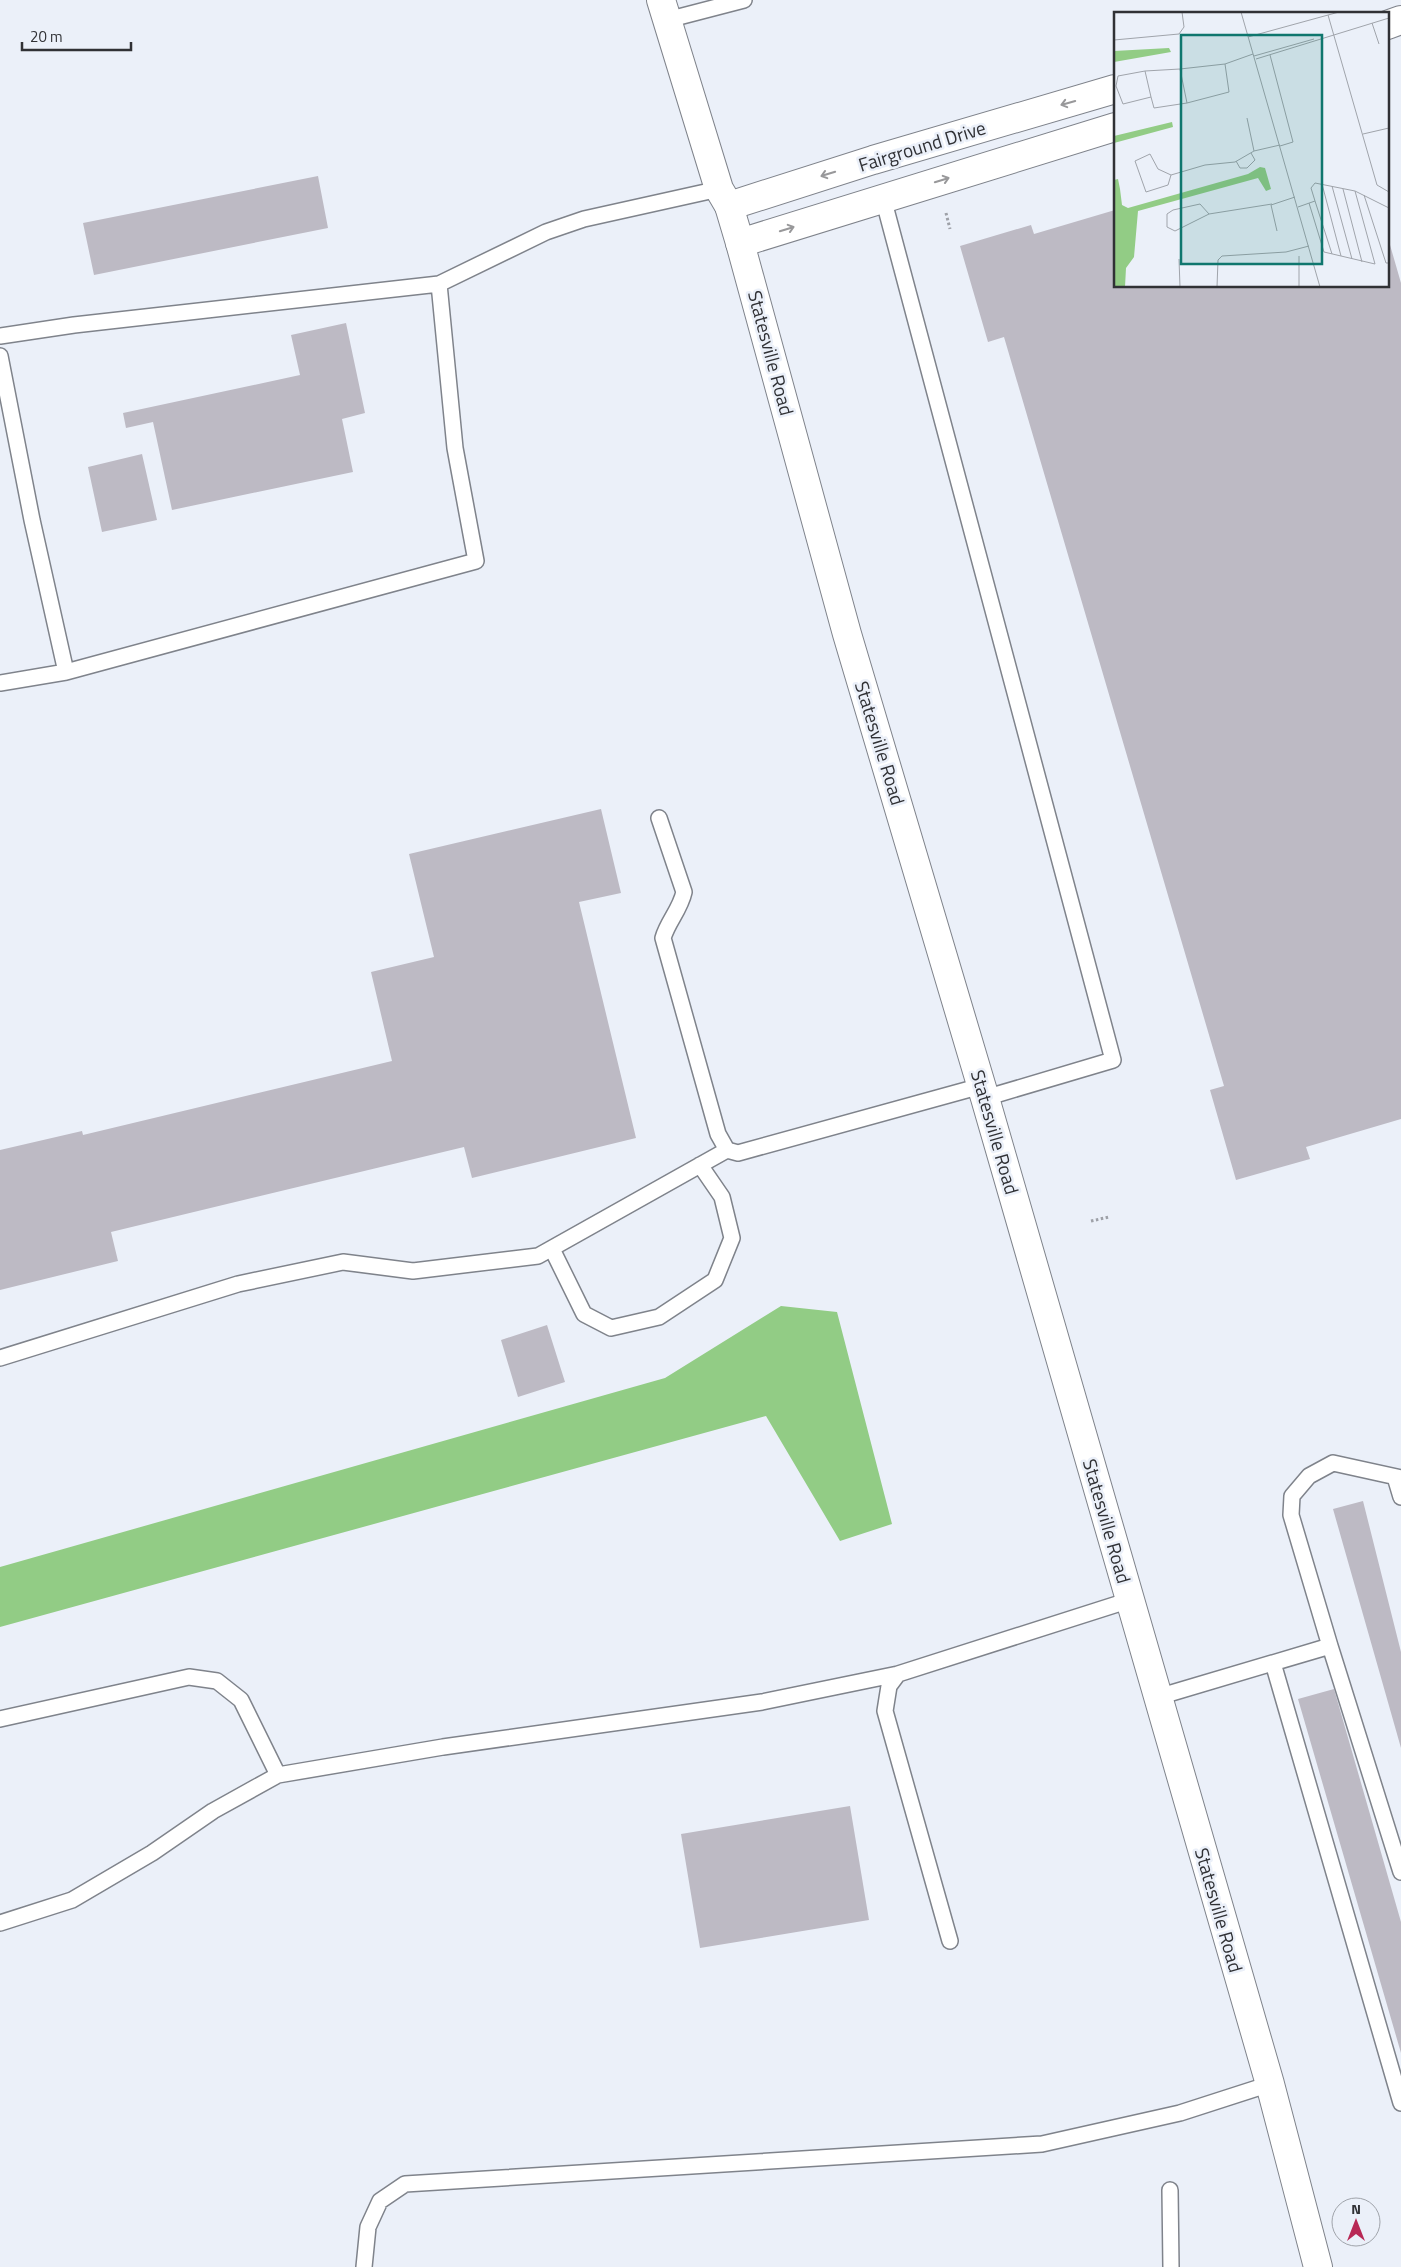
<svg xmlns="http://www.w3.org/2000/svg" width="1401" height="2267" viewBox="0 0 1401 2267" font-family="'Titillium Web',sans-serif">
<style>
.forest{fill:#92cc85}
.building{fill:#bdbac4}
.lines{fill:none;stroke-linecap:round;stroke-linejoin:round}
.lane-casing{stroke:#7f838b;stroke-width:18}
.street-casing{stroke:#7f838b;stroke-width:30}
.primary-casing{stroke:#7f838b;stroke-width:30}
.path{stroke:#9ea1a8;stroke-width:3;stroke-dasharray:2.5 2.5;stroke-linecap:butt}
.lane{stroke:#fff;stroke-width:15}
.street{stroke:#fff;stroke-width:28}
.primary{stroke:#fff;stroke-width:28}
.oneway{stroke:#98989a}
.labels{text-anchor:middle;stroke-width:5;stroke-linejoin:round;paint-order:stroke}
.street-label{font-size:19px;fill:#303135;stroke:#ebf0f9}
.inset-road{fill:none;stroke:#a0a4ab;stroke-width:1}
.view{fill:#0f766e;fill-opacity:0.15;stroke:#0f766e;stroke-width:2.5}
.inset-edge{fill:none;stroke:#303135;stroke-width:2.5}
</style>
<rect width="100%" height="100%" fill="#ebf0f9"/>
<path class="forest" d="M781,1306L837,1312L892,1524L840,1541L766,1416L0,1627V1567L665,1378Z"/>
<path class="building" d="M318,176L328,228L94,275L83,223Z
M1115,210V286H1387L1388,238L1401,283V1119L1306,1147L1310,1159L1236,1180L1210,1090L1224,1086L1004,337L988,342L960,246L1031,225L1034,234Z
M346,323L365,413L342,419L353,472L172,510L153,422L126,428L123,413L300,375L291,335Z
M142,454L157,520L102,532L88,467Z
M601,809L621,893L579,902L636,1138L472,1178L464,1147L111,1232L118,1261L0,1290V1150L82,1131L83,1135L392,1061L371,972L434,957L409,854Z
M547,1325L565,1382L518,1397L501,1340Z
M1363,1501L1401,1652V1748L1333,1509Z
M1334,1689L1401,1922V2053L1298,1699Z
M850,1806L869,1920L700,1948L681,1834Z"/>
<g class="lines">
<defs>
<path id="lane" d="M667,20L744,0
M883,198L1113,1060L985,1098
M0,336L74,325L439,284L546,232L584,219L719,189
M0,356L32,520L66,672L476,561L455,448L439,284
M0,683L66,672
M659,818L684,892C680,910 668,921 663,938L718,1134L727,1150L738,1153L981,1086
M552,1249L584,1314L611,1328L659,1317L715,1280L732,1238L722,1197L700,1165
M0,1358L238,1284L343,1262L413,1271L538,1256L727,1150
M1395,1477L1401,1497
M1330,1646L1401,1872
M1273,1663L1401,2103
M1158,1697L1330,1646L1291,1515L1292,1496L1309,1476L1333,1463L1401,1478
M0,1719L189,1677L217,1681L241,1700L278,1775
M0,1923L72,1900L152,1853L213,1811L278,1775L443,1747L762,1702L898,1674
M950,1941L885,1711L889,1686L898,1674L1130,1600
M1170,2190L1171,2267
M364,2267L368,2227L380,2201L405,2184L1042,2144L1180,2113L1270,2084"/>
<path id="street" d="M1387,25L1401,20
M729,206L873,160L1115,89
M740,243L1115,127"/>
<path id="primary" d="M661,0L719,189L729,206L740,243L847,634L985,1098L1270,2084L1318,2267"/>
</defs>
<use href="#lane" class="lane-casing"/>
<use href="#street" class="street-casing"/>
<use href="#primary" class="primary-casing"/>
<path class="path" d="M946,213L950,229
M1091,1221L1109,1217"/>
<use href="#lane" class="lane"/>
<use href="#street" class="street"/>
<use href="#primary" class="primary"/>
</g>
<defs><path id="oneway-shaft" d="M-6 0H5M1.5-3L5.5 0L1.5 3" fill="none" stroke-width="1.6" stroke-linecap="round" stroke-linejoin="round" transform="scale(1.25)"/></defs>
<g class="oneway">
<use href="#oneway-shaft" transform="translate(1068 103) rotate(164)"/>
<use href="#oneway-shaft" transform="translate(828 174) rotate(163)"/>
<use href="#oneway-shaft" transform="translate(942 180) rotate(-17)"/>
<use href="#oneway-shaft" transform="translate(787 229) rotate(-17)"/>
</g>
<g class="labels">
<g class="street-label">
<text transform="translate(922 146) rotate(-17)" y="7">Fairground Drive</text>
<text transform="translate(771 353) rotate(75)" y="7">Statesville Road</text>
<text transform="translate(880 743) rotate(73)" y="7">Statesville Road</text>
<text transform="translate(995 1132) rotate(74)" y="7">Statesville Road</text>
<text transform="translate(1107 1521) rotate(74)" y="7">Statesville Road</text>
<text transform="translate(1219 1910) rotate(74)" y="7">Statesville Road</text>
</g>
</g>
<g transform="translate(1114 12)">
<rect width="275" height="275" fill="#ebf0f9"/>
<path d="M55,36L57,40L0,50V39ZM58,110L59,115L0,131V124ZM146,155L151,156L157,177L152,179L144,166L24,199L20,245L12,256L11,275H0V168L4,167L6,177L8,193L14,196L134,162Z" fill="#92cc85"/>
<path class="inset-road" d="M127,0L206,275M214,3L263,173L275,180M258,11L265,32M134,25L225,0M0,28L65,22L70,15L68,0M156,43L179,130L166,134M140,44L200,27M142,47L275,6M111,52L115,80L73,91L66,57L111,52L139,42M31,59L37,85L9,92L2,74L4,64L31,59L66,57M37,85L40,96L73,91M133,106L140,139L166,133M249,122L275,116M122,149L126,156H133L141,148L137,141M57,163L54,173L32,180L21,149L36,142L44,157L57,163L91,153L121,150L140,139M208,172L227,244M218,174L238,247M229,177L248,250M250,183L272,251H275M201,189L218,242M195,191L210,240L261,252L241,179M184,195L201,189L197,176L201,171L241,179L275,196M95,202L86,192L59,198L53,202V215L61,219L95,202L158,192M163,219L157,193L181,185M185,244V275M65,247L66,275M103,275L104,248L108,244L172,240L195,234"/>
<path class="view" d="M67,23H208V252H67Z"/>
<rect width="275" height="275" class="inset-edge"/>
</g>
<g transform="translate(1356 2222)"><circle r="24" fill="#ebf0f9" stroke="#a0a4ab"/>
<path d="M0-4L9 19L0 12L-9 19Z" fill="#b82855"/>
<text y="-8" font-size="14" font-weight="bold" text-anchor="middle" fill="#303135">N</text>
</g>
<path d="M22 42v8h109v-8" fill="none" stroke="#303135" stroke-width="2.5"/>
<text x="30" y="42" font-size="15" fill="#303135" stroke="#ebf0f9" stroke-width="4" paint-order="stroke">20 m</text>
</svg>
